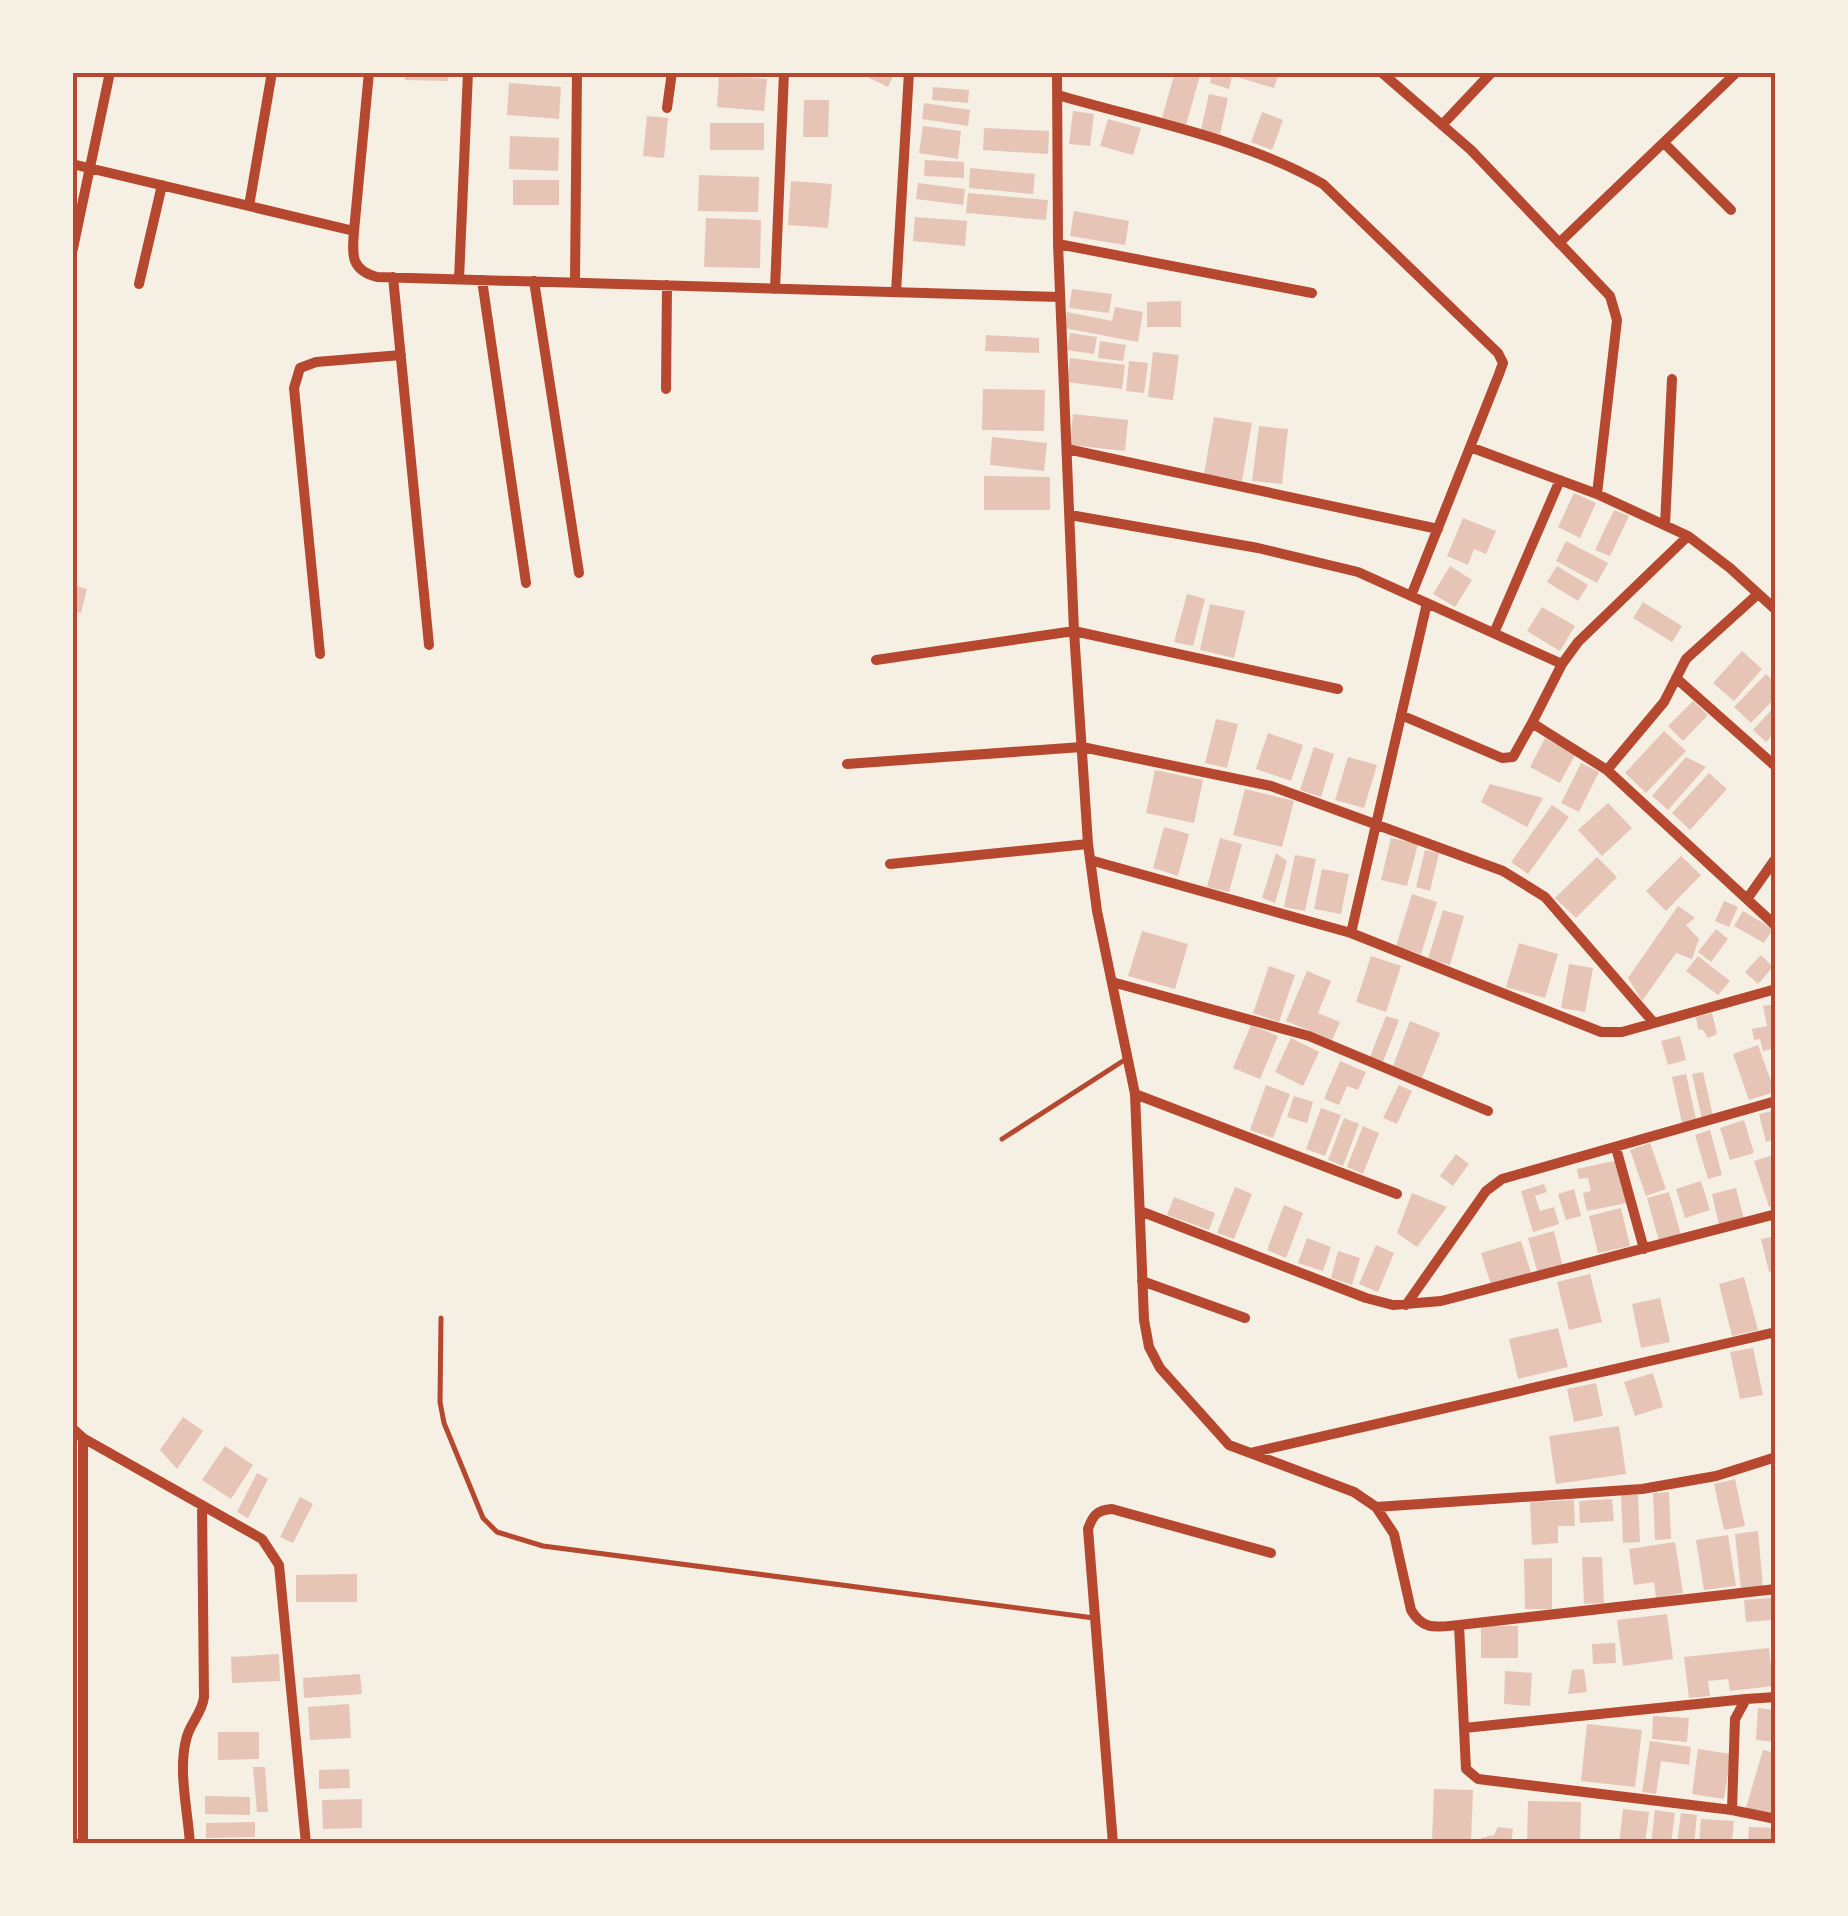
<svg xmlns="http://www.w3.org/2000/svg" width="1848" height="1916" viewBox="0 0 1848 1916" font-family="Raleway,sans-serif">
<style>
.building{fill:#e6c5b7}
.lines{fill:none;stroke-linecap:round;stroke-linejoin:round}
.service{stroke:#b5482f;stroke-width:5}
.minor{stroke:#b5482f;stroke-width:10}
.neatline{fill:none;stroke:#b5482f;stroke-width:4}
</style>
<rect width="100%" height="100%" fill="#f6efe4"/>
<path class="building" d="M405,72H449L448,81L405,80Z
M857,72H895L888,87Z
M1175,72H1201L1186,125L1162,118Z
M1212,72H1233L1229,89L1210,83Z
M1238,72H1279L1274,88L1237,77Z
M719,75L767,79L764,111L717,107Z
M509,83L561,87L559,119L507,115Z
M933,87L969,90L968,103L932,100Z
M1209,94L1228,98L1220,134L1201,130Z
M804,100H829L828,137H803Z
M924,103L970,110L968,126L922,119Z
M1073,111L1094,114L1090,146L1069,144Z
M1262,112L1283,120L1272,150L1251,142Z
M647,116L668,118L664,158L643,156Z
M1108,119L1141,128L1133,155L1100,146Z
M710,123H764V150H710Z
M923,126L961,131L958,159L919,153Z
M984,128L1049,131L1048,154L983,150Z
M510,136L559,138L558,171L509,169Z
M925,160L964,162V178L924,176Z
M970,168L1035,174L1033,194L969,188Z
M699,175L759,177L758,212L698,211Z
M513,180H559V205H513Z
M791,181L832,184L828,228L788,225Z
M918,183L965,189L963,205L916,199Z
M968,193L1048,200L1046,220L966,213Z
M1074,211L1129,221L1125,245L1070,236Z
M915,217L967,221L965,246L913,241Z
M706,218L761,220L760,268L704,267Z
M1072,289L1112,294L1109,313L1069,308Z
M1181,301V327H1147V302Z
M1115,307L1143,312L1138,342L1064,328L1067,312L1112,321Z
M1070,333L1097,337L1094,354L1067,350Z
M986,335L1039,338V353L985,351Z
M1100,341L1126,345L1123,361L1098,358Z
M1153,352L1179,355L1173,400L1148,397Z
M1070,358L1125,365L1122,389L1067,382Z
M1129,361L1148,363L1144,393L1126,391Z
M983,389L1045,390L1044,431L982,430Z
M1073,414L1128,420L1125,451L1070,445Z
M1214,417L1252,423L1242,481L1204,474Z
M1259,426L1288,429L1282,484L1252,481Z
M992,437L1047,443L1044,471L990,465Z
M984,476L1050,477V510H984Z
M1574,493L1596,503L1580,538L1558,527Z
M1614,510L1629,516L1610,556L1595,550Z
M1463,518L1496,531L1486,554L1474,549L1468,565L1447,556Z
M1566,541L1608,563L1597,583L1556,561Z
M1450,566L1472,580L1455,607L1433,594Z
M1557,566L1588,585L1578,601L1547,582Z
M72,585L87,589L81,613L72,611Z
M1187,594L1205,599L1193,646L1174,642Z
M1643,602L1682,626L1672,642L1633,618Z
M1210,604L1245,611L1234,658L1200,650Z
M1542,607L1575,626L1560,651L1527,631Z
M1742,651L1762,669L1734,701L1713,683Z
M1766,674L1776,683V697L1751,723L1734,707Z
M1693,701L1708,715L1683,741L1668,726Z
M1776,705V731L1766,742L1753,730Z
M1216,719L1238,724L1227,768L1205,763Z
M1664,731L1686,751L1646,793L1625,773Z
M1268,733L1303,745L1291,781L1256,769Z
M1545,738L1575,755L1560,783L1530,767Z
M1314,747L1334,754L1321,797L1300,790Z
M1348,757L1377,765L1364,808L1335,800Z
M1686,757L1706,767L1668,810L1652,796Z
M1581,763L1599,772L1579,812L1561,803Z
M1155,770L1203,780L1194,823L1146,813Z
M1709,773L1727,789L1690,830L1672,813Z
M1490,784L1543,798L1527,827L1481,802Z
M1245,789L1294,801L1282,847L1233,835Z
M1608,803L1632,828L1602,856L1578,830Z
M1552,805L1569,817L1528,874L1511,862Z
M1164,827L1189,834L1178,876L1153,868Z
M1220,838L1242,844L1229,892L1207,887Z
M1391,838L1418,844L1407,886L1381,880Z
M1425,850L1439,853L1430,891L1416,887Z
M1276,853L1287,861L1275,903L1262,898Z
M1295,855L1316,859L1305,911L1284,907Z
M1681,856L1701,875L1666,911L1646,891Z
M1597,857L1617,877L1576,918L1555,898Z
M1322,869L1349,874L1341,914L1314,909Z
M1412,894L1437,902L1421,954L1396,946Z
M1724,901L1738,907L1729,927L1715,921Z
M1678,906L1695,918L1686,925L1699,939L1692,959L1676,953L1642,1001L1628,978Z
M1443,910L1464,916L1450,965L1428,959Z
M1743,911L1773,929L1764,943L1734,926Z
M1716,929L1728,939L1711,962L1698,952Z
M1142,931L1188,944L1175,989L1128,976Z
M1519,943L1558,954L1545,998L1506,987Z
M1761,955L1773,967L1758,984L1745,972Z
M1371,956L1401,966L1386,1012L1356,1002Z
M1698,956L1730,981L1718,995L1686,971Z
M1569,964L1593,968L1585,1012L1561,1008Z
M1269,966L1295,975L1279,1022L1253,1013Z
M1307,971L1331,981L1318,1013L1340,1022L1332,1040L1286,1021Z
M1776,1004V1048L1763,1051L1760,1039L1754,1040L1752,1029L1767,1026L1763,1006Z
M1712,1013L1717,1034L1708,1038L1703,1030L1698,1029L1696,1017Z
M1386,1016L1399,1020L1383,1062L1370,1057Z
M1410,1021L1440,1033L1422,1078L1393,1066Z
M1251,1025L1278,1036L1260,1079L1233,1068Z
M1680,1036L1686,1060L1668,1065L1661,1041Z
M1291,1038L1319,1052L1303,1086L1275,1072Z
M1758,1045L1775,1092L1749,1100L1733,1054Z
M1340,1061L1366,1072L1358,1090L1347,1086L1339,1105L1324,1099Z
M1703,1072L1713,1116L1702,1119L1692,1074Z
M1686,1074L1696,1119L1682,1123L1672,1077Z
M1266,1085L1290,1094L1273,1138L1250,1130Z
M1399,1085L1412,1091L1397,1124L1383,1118Z
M1294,1096L1313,1102L1307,1123L1287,1117Z
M1321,1108L1341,1115L1325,1156L1306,1149Z
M1776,1110V1139L1766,1142L1759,1114Z
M1344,1118L1359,1124L1343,1166L1328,1160Z
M1744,1120L1754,1153L1730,1160L1720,1128Z
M1363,1126L1379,1133L1363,1174L1347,1167Z
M1710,1130L1722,1175L1708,1179L1695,1135Z
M1650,1143L1666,1189L1646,1196L1630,1150Z
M1456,1154L1469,1164L1453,1186L1440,1176Z
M1776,1154V1205L1769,1207L1754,1161Z
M1618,1160L1627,1203L1587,1211L1583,1193L1591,1191L1588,1178L1579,1179L1577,1169Z
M1701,1181L1710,1210L1685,1218L1676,1189Z
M1544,1184L1547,1192L1535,1196L1540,1211L1554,1207L1559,1224L1533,1232L1521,1191Z
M1235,1187L1252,1194L1234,1239L1217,1233Z
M1736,1188L1744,1219L1719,1225L1712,1194Z
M1574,1189L1581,1216L1566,1220L1558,1194Z
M1669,1192L1681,1235L1659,1241L1647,1198Z
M1412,1193L1447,1207L1417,1247L1397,1233Z
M1174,1197L1215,1213L1209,1230L1167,1215Z
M1284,1205L1303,1213L1286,1258L1267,1250Z
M1621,1208L1630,1246L1598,1253L1589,1216Z
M1554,1231L1563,1267L1538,1274L1528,1238Z
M1776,1236V1270L1769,1272L1761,1239Z
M1307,1238L1331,1247L1323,1271L1298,1263Z
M1521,1241L1531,1273L1491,1285L1481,1253Z
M1376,1245L1394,1253L1378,1292L1359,1284Z
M1338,1251L1360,1258L1352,1285L1331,1278Z
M1590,1274L1602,1322L1569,1330L1557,1282Z
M1744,1277L1758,1330L1732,1336L1719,1284Z
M1660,1298L1670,1342L1641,1348L1632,1304Z
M1558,1328L1568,1367L1518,1379L1509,1339Z
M1753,1348L1763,1395L1740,1399L1730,1352Z
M1653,1373L1663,1407L1635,1416L1624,1382Z
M1596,1383L1603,1416L1574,1422L1567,1389Z
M183,1417L203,1431L177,1469L160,1450Z
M1619,1426L1626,1474L1556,1484L1549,1436Z
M225,1446L253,1465L231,1499L202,1480Z
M257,1473L268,1479L248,1518L237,1512Z
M1735,1479L1745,1526L1724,1530L1714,1484Z
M1669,1492L1671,1539L1655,1540L1653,1493Z
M1621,1495H1638L1640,1542L1623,1543Z
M300,1497L313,1504L293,1543L280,1537Z
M1612,1499L1614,1521L1580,1523L1579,1501Z
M1574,1500L1575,1526H1558V1543L1532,1545L1530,1502Z
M1758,1531L1763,1587L1741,1589L1735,1534Z
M1728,1535L1736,1586L1704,1590L1696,1540Z
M1675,1542L1683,1593L1656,1598L1654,1582L1634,1585L1629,1549Z
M1582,1557H1602L1604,1603L1584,1604Z
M1552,1558V1609H1525L1524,1559Z
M357,1574V1602H296V1575Z
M1772,1598L1773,1620L1746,1622L1744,1600Z
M1667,1614L1673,1659L1623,1666L1617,1620Z
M1481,1626H1518V1658H1481Z
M1615,1643L1616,1663L1593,1664L1592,1644Z
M1769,1648L1773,1686L1730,1691L1728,1679L1708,1681L1710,1696L1689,1698L1684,1657Z
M279,1654L280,1681L232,1683L231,1657Z
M1584,1669L1587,1692L1568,1694L1572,1670Z
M1505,1671L1532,1673L1530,1706L1504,1704Z
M360,1674L362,1694L304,1698L303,1678Z
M349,1704L351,1738L310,1740L308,1707Z
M1758,1708L1776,1710V1742L1756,1740Z
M1653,1716L1689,1718L1687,1742L1652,1739Z
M1587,1724L1642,1730L1635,1787L1581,1781Z
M218,1732H259V1759L218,1760Z
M1650,1741L1691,1747L1689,1765L1661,1761L1656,1794L1642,1792Z
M1698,1749L1731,1754L1724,1799L1692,1794Z
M1763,1750L1776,1753L1773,1816L1746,1808Z
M253,1767H265L268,1812H257Z
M349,1769L350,1788L319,1789V1770Z
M1434,1789L1473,1790L1471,1842L1432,1841Z
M205,1796L250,1797V1815L205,1814Z
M362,1799V1828L323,1829L322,1800Z
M1528,1801L1581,1802L1580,1844H1527Z
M1623,1809L1649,1812L1645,1844H1619Z
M1655,1810L1675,1813L1671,1844H1651Z
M1681,1813L1697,1815L1694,1844H1677Z
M1701,1819L1734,1821L1732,1842L1699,1844Z
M255,1822V1837L206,1838V1823Z
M1498,1827L1513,1829L1511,1844H1480L1481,1838L1494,1835Z
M1749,1827L1776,1828V1844H1748Z"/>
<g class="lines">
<path class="service" d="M1002,1139L1126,1059
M441,1318L440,1402L444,1423L483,1518L497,1532L543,1546L1094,1618"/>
<path class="minor" d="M1057,72L1058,244L1074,631L1088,844L1097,911L1135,1094L1144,1320L1149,1347L1160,1368L1229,1445L1354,1492L1376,1507L1394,1534L1411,1610C1423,1631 1437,1627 1459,1625L1466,1769L1478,1779L1732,1810L1776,1819
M1381,72L1471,150L1610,296L1617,320L1597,494L1688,536L1730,568L1776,610
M1773,72L1776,75
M1058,95C1146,121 1243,138 1323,184L1498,353L1503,363L1499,374L1411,596
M667,108L672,72
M1442,125L1492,72
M1664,143L1731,210
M72,164L354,231C352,256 351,270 377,277L1060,297
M249,206L272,72
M354,231L369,72
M1559,243L1737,72
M1058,244L1312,293
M72,253L110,72
M393,277L429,645
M459,279L468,72
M482,280L526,583
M534,281L579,573
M575,282L577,72
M139,284L162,185
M775,289L784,72
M896,292L909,72
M666,389L667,285
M1470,447L1597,494
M1067,449L1438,529
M1070,515L1258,548L1358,572L1562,664
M1665,525L1672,379
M1494,633L1560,480
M320,654L294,388L300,368L316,362L401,355
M876,660L1074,631L1338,689
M1676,678L1774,765
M1401,715L1502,758L1513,757L1532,723L1607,770L1776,926
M1532,723L1562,664L1578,642L1688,536
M847,764L1082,747L1271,786L1503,871L1545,897L1654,1023
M1607,770L1664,702L1686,659L1758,594
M1090,860L1351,933L1601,1032H1622L1776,989
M890,864L1088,844
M1747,899L1776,858
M1351,933L1427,603
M1112,982L1309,1036L1488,1111
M1135,1094L1397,1194
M1616,1148L1644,1249
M1140,1211L1366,1298L1393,1305L1441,1301L1776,1214
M1142,1281L1245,1318
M1406,1305L1486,1191L1502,1179L1776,1101
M72,1428L83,1438V1844
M83,1438L262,1539L279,1565L306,1844
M1250,1453L1776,1332
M1376,1507L1642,1489L1716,1476L1776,1457
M1459,1625L1776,1589
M1464,1728L1746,1699
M1732,1810L1735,1719L1746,1699L1776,1697
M190,1844C188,1812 178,1771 186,1740C189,1724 202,1714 204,1697L202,1505
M1113,1844L1088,1529C1093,1515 1097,1510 1112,1509L1271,1553"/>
</g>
<rect width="1848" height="1916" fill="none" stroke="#f6efe4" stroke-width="150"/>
<rect x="75" y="75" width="1698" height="1766" class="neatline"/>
</svg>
